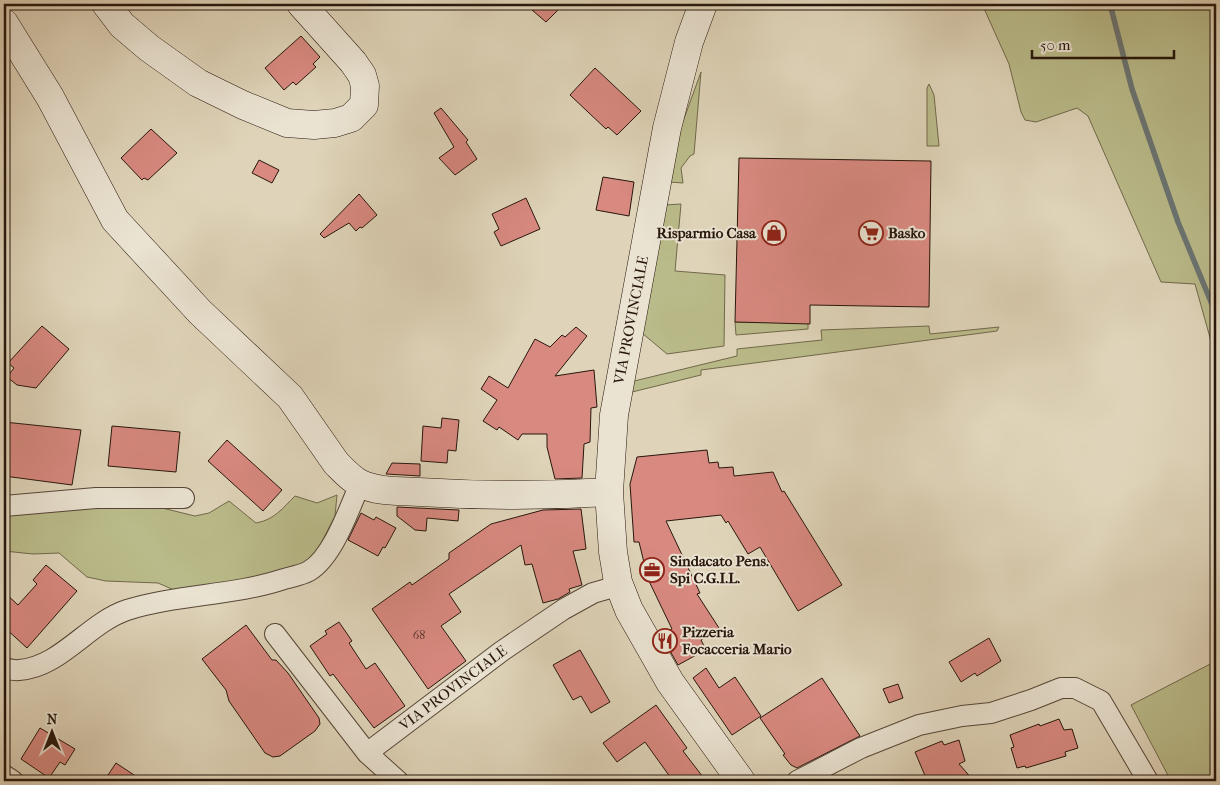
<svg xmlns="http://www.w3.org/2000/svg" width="1220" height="785" viewBox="0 0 1220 785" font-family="'IM FELL French Canon',serif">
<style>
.green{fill:#babb8a;stroke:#71684b}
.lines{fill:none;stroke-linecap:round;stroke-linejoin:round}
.stream{stroke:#6b7574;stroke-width:5.5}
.building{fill:#d88980;stroke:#28160c}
.street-casing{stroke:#564637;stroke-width:22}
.secondary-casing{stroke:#28160c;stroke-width:29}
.street{stroke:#eae3d2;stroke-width:20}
.secondary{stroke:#eae3d2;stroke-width:28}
.labels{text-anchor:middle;stroke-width:4;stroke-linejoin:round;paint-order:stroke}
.number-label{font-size:12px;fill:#543329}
.poi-label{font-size:15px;font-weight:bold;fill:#28160c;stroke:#eae3d2;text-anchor:start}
.street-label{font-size:15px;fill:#28160c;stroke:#eae3d2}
</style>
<rect width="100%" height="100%" fill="#dfd4b9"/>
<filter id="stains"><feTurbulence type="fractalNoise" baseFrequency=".004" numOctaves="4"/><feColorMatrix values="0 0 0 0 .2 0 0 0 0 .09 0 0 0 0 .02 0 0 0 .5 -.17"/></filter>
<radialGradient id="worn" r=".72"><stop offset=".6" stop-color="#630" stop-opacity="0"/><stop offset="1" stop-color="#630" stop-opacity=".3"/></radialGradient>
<path class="green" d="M982,4H1216V359L1195,284L1161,282L1088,116L1077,108L1036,122L1025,120L1021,112L1009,64Z
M701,72L694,154L690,156L681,168L683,183L669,182L677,138Z
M929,84L934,95L939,146H927V88Z
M681,204L675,271L725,275L724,346L667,354L642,333L665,205Z
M735,322L808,323V329L736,335Z
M929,326L930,334L999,327L997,331L701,370V375L624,394L626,383L737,356V349L822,340L821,330Z
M337,495L335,516L318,549L307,560L294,569L276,575L174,590L158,583L106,581L87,577L59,553L33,554L4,551V516L62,508L158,507L195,516L209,513L229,501L256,523C274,520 283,508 295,496L317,503Z
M1216,661V781H1171L1131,705Z"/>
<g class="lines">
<path class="stream" d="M1110,4L1132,89L1178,222L1216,314"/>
</g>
<path class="building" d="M525,4H564L546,22Z
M301,36L320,57L313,64L316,67L296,85L293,82L284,90L265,68Z
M595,68L641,111L617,135L608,127L606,129L570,95Z
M441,108L468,140L466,142L477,159L455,175L439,158L454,147L434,113Z
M151,129L177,153L148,180L144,178L142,180L121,158Z
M739,158L931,161L929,307L810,305V324L735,322Z
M259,160L279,170L272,183L252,173Z
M603,177L634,182L629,216L596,210Z
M359,194L377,215L362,228L360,227L356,231L349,223L324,238L320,234Z
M526,198L540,229L501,246L494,232L499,229L492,214Z
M42,326L69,349L36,388L17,385L7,377L14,368L8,363Z
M576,327L587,336L555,376L594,370L597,407L591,408L590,442L584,444L582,478L555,479L547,447V434H522L518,440L499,427L497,430L483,421L497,400L481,389L489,376L508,388L535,339L550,347L562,335L565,337Z
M442,418L459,420L456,451L448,450L447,463L421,461L423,426L441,428Z
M4,422L81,430L72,485L4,476Z
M112,426L180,432L176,472L108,466Z
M227,440L282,490L263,511L208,461Z
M707,450L709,463L718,462L719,468L733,467L734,476L773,472L782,492L784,491L842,585L798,611L760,547L748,554L728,521L726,523L721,515L666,521L700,593L697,594L719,628L701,640L705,648L700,653L678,665L661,635L672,629L648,579L639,542H634L630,484L637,457Z
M392,463L420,464V476L386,474Z
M397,507L459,510L458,521L427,518L426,531L415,530L397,516Z
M581,509L586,549L573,551L582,585L569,589L570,592L558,599L543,603L532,564L525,565L521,545L449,594L461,612L441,626L466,661L428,689L372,609L410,582L412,585L449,559V553L491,524L543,510Z
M361,513L374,520L376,517L396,528L385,548L383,547L378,556L348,540Z
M46,565L77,591L27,648L4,627V592L18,605L37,584L33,580Z
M339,622L352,641L349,643L366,669L375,663L405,706L374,728L333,674L330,676L310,646L327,634L325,631Z
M246,625L272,660H276L288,673L319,718L320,724L315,731L280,756L273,757L265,753L229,701L226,690L202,659Z
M989,638L1001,661L977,676L975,673L961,682L949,662Z
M580,650L610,702L591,713L581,696L573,700L553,665Z
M706,668L719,688L735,677L761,716L732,735L693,678Z
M822,678L860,736L797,768L791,765L783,755L785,754L760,718Z
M898,684L903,698L889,703L883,689Z
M656,705L687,748L683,751L706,781H673L645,742L617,762L603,743Z
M1059,719L1064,730L1072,729L1078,748L1065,752L1066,756L1026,768L1025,766L1017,768L1011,748L1014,747L1010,735L1039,724L1040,726Z
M40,728L75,749L65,765L60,762L49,778L21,759Z
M959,740L965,761L959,764L974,781H929L927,777L926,778L915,752L942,741L944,745Z
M116,763L143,781H104Z"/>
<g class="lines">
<defs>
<path id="street" d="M4,506L96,498H184
M275,634L367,753L398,781
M4,668C8,669 14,671 19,670C61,667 88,623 127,610C178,594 233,596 284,579C291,577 302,575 309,571C333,557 349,509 360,484
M367,753L502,651L564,609L593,593L607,589L618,582
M4,775L13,781
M797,781L861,748L919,725L962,716L991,713L1031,700L1061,688H1075L1101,701L1148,781"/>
<path id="secondary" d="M106,4L122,25L149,48L198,83L243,105L287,123L314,125L335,123L351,118L364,105L365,86L362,75L353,62L301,4
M703,4L689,42L667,128L614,415L609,492L613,552L618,582L629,610L670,682L741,781
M4,23L50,97L115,220L200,312L290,397L336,463C343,470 350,478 359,483C376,492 400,491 419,492C483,496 545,496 609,492"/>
</defs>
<use href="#street" class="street-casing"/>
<use href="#secondary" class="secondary-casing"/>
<use href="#street" class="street"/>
<use href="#secondary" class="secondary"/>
</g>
<defs>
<symbol id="shop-ring" viewBox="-11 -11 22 22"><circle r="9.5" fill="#eae3d2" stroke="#8f2418" stroke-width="1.5"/><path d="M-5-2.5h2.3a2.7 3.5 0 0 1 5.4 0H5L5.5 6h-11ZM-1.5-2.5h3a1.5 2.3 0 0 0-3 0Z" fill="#8f2418"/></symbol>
<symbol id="supermarket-ring" viewBox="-11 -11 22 22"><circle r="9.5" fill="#eae3d2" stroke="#8f2418" stroke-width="1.5"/><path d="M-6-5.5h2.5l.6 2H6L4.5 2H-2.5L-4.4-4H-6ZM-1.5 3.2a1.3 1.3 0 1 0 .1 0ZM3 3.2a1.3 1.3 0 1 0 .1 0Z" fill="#8f2418"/></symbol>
<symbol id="office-ring" viewBox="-11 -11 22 22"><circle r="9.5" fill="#eae3d2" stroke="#8f2418" stroke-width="1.5"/><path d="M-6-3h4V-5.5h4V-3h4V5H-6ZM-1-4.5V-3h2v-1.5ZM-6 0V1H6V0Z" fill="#8f2418"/></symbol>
<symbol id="restaurant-ring" viewBox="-11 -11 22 22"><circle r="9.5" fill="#eae3d2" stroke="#8f2418" stroke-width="1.5"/><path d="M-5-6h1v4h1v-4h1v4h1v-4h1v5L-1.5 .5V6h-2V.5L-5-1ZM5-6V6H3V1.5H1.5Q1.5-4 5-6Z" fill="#8f2418"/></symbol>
</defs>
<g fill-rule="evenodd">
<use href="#shop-ring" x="760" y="219" width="28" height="28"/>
<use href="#supermarket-ring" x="857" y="219" width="28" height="28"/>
<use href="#office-ring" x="638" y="556" width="28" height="28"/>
<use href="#restaurant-ring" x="651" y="627" width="28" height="28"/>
</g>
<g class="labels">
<g class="number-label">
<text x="419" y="639">68</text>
</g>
<g class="poi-label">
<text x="756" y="238" text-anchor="end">Risparmio Casa</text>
<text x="888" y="238">Basko</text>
<text x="670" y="566">Sindacato Pens.<tspan x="670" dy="17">Spi C.G.I.L.</tspan></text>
<text x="682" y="637">Pizzeria<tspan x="682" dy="17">Focacceria Mario</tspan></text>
</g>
<g class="street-label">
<text transform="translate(631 320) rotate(-79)" y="5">VIA PROVINCIALE</text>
<text transform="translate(453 688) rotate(-37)" y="5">VIA PROVINCIALE</text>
</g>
</g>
<rect width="1220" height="785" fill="none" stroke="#dfd4b9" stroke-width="20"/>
<rect x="5" y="5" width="1210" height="775" fill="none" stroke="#28160c" stroke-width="2.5"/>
<rect x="10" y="10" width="1200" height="765" fill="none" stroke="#28160c"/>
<g transform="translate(52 732)" stroke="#eae3d2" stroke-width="4" paint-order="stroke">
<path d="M0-4L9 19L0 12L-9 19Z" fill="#28160c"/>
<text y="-8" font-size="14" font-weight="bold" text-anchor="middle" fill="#28160c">N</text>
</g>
<path d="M1032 50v8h142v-8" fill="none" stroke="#28160c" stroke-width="2.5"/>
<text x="1040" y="50" font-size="15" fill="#28160c" stroke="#eae3d2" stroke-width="4" paint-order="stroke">50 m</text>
<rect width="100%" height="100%" filter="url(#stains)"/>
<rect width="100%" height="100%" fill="url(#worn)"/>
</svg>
